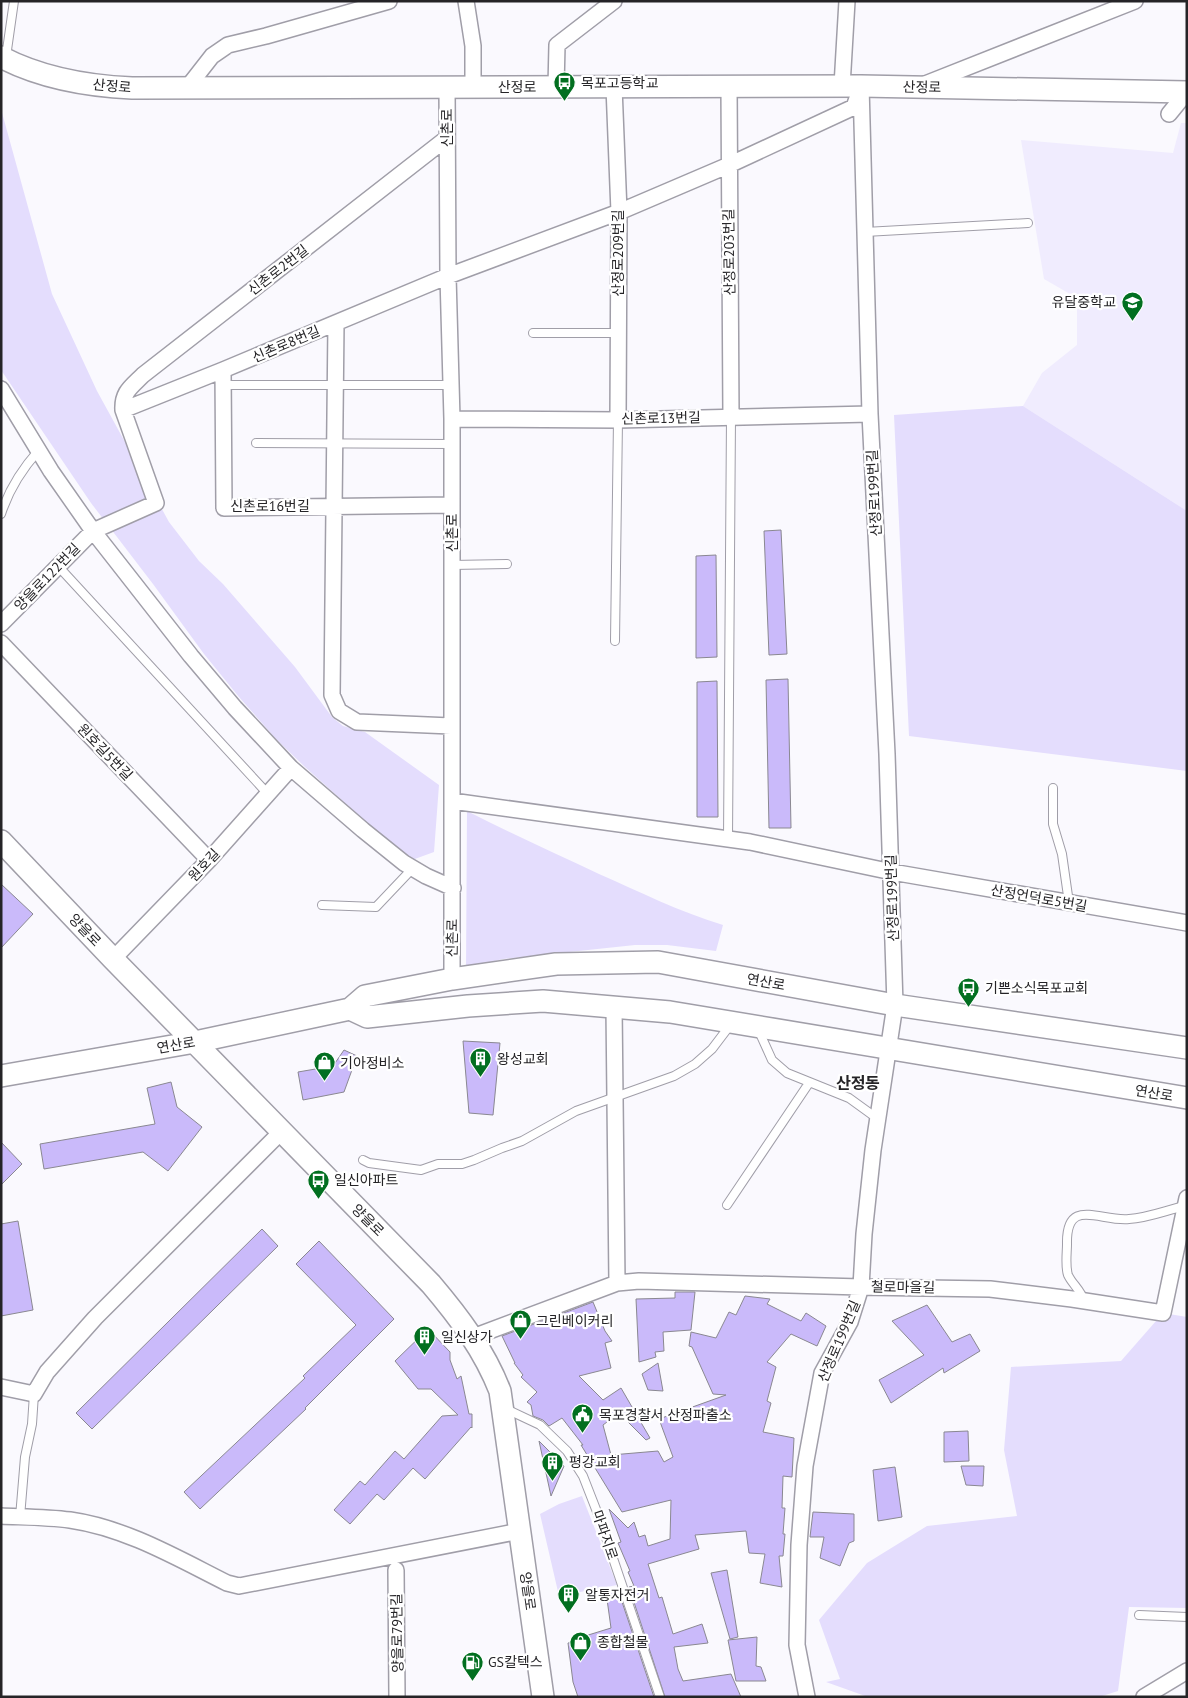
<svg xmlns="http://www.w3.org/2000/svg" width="1188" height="1698" viewBox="0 0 1188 1698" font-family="'PT Sans','Noto Sans KR',sans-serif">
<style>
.built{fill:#f0ecfe}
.green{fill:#e4ddfd}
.building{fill:#cabafa;stroke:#8a8891}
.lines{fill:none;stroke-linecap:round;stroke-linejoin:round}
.lane-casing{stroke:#a09ea8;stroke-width:10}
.street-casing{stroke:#a09ea8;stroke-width:18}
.secondary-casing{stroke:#a09ea8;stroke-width:24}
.lane{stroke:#fff;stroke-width:8}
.street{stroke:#fff;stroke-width:15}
.secondary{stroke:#fff;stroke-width:21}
.labels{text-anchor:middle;stroke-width:4.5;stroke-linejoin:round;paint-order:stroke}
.poi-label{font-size:14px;fill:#252427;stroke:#fff;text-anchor:start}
.street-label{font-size:14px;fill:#252427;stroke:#fff}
.quarter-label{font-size:16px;font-weight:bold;fill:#252427;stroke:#fff}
</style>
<rect width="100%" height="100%" fill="#faf9fe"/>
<path class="built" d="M1181,123H1187V511L1023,406L1042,373L1077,345V298L1044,279L1021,140L1173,153Z"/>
<path class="green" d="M1,109L52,294L97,391L169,522L199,561L223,584L295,667L332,717L343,726L365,732L439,785L434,852L412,860L374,829L305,767L275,738L239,697L204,654L153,584L91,503L1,370Z
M1023,406L1187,511V771L909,736L894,415Z
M467,811C510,833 555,853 599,874C640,892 680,912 723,925L716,951L667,945H635L503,959L466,968Z
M1163,1313L1187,1317V1608L1129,1607L1118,1691L1099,1697H868L826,1682L840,1679L819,1620L867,1563L927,1526L1017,1516L1004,1450L1011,1367L1121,1361Z
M582,1496L617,1585L559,1596L540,1514L559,1504Z"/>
<path class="building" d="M781,530L787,654L769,655L764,531Z
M716,555L717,657L696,658V556Z
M788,679L791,828H769L766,680Z
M717,681L718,817H697V682Z
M1,884L33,914L1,948Z
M463,1041L500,1043L493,1115L469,1113Z
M344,1050L357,1056L344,1092L303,1100L298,1072L333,1066Z
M171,1082L177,1107L202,1127L168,1171L143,1152L44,1169L40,1144L155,1124L147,1088Z
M1,1142L22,1164L1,1185Z
M18,1221L33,1310L1,1316V1224Z
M262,1229L278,1246L92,1429L76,1413Z
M319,1241L394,1319L305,1408L306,1409L200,1509L184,1492L305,1378L303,1376L356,1325L296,1264Z
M675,1292H695L691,1330L663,1332L664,1351L655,1352L656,1357L639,1362L636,1299L675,1298Z
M745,1296L770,1299L767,1304L801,1321L806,1313L826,1326L817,1346L791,1334L767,1362L776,1367L767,1401L771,1403L763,1432L794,1438L792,1477L783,1476L782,1508H785L783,1534H785L783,1556H779L782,1587L760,1583L765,1554L749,1553L746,1531L695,1535L699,1549L648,1564L659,1598L662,1597L673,1634L702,1624L708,1643L674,1647L678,1669L683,1681L731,1674L741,1697H665L629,1587L634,1586L628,1572L630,1571L618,1543L621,1542L609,1509L628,1528L634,1522L639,1537L645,1535L648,1546L670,1539L671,1500L622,1512L581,1445H583L562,1418L549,1426L543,1420L533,1416L531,1405L527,1402L537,1392L521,1377L523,1375L514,1363H515L502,1336L593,1302L605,1331L612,1341L605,1343L611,1368L579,1376L603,1400L621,1388L650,1438L646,1440L619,1413L603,1425L611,1455L658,1451L664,1462L673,1457L659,1419L726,1395L713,1394L692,1347L689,1346L691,1332L716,1338L729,1312L736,1315Z
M927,1305L952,1342L970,1334L980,1351L944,1373L943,1368L891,1403L879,1380L924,1355L892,1321Z
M428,1329L450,1352V1360L457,1379L461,1376L469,1414H472V1428L471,1427L425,1479L413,1468L384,1500L377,1494L350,1524L334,1510L360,1481L365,1485L395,1451L404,1459L442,1416L458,1415L431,1389H418L395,1361Z
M658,1363L663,1391L648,1390L642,1374Z
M968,1431L969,1461L944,1462V1432Z
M539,1441L564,1466L551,1496Z
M961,1466H984L983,1486L966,1485Z
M895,1467L902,1517L878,1521L873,1470Z
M813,1512L854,1514V1541L849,1543L840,1566L820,1558L824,1537H810Z
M727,1570L738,1637L730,1639L711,1573Z
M618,1590L654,1697H578L573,1682L568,1643L573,1642L572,1640L611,1628L606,1592Z
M757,1637L756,1666L761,1667L766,1681H736L728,1640Z"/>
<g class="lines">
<defs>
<path id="lane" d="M6,57L14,1
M865,232L1028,223
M533,333H618
M224,385H451
M256,443L452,444
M1,514C9,489 22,469 39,450
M452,565L507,564
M58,566L268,794
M615,641L618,420
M1053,788V824L1062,854L1069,903
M728,839L731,417
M322,905L376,907L413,868
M758,1029L772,1060L787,1073L849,1098L878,1119
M363,1160L369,1163L421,1170L438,1164H462L474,1160L502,1148L522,1141L576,1111L674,1076L695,1064L712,1049L731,1024
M727,1205L809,1083
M1084,1301C1081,1290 1072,1284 1068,1275C1065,1266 1067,1253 1067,1244C1066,1196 1100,1222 1129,1219C1148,1218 1167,1210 1185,1206
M506,1409L540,1425L567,1451L583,1476L599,1517L660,1697
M20,1517L25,1457L32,1424L34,1394
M1139,1615L1187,1617"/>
<path id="street" d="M466,1L473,46V87
M925,84L1135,1
M842,86L847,1
M447,87L448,276L452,419V979
M556,87L557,45L614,1
M614,87L619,212L618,420
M729,87L731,417
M187,88L212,56L228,45L266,36L389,1
M1169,114L1187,92
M336,323L332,695L339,711L357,722L451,726
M223,370L224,508L452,505
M1,389L51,471L93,531L191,656L235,708L291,768L363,830L404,863L426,876L453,888
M123,410L223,370L448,276L619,212L729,165L854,107L860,90
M452,419L618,420L870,414
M1,624L93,531L156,503L123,410C122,392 131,387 143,375L447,138
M1,643L209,860
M452,801L750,842L892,872L1187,923
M113,959L209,860L291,768
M614,1007L617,1283
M473,1337L617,1283L639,1281L861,1287L990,1289L1072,1299L1163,1313L1187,1198
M1,1387L34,1394L47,1372L95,1318L281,1132
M1,1516C24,1517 48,1517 70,1520C126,1528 177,1558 227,1583L239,1586L520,1531
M396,1570L397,1697
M807,1697L797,1645L799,1545L805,1466L822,1373L850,1322L861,1287L864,1234L873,1150L895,1005L887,754L870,414L861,86
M1144,1697L1187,1671"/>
<path id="secondary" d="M1,57C41,78 88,86 132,88L861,86L1187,92
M1,841L113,959L431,1284C459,1317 484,1350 500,1391L543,1697
M350,1009L367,1017L468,1006L543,1001L670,1012L1187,1098
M1,1076L195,1042L350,1009L365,996L452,979L556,964L658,962L895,1005L1187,1048"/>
</defs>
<use href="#lane" class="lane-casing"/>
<use href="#street" class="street-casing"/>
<use href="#secondary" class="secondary-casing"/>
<use href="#lane" class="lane"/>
<use href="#street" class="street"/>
<use href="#secondary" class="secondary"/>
</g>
<defs>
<symbol id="bus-pin" viewBox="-11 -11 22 30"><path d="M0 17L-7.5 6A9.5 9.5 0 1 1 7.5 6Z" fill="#026f20" stroke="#fff"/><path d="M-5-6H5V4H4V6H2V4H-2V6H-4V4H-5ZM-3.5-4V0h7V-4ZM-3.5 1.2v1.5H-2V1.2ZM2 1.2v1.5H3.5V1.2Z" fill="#fff"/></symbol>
<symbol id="school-pin" viewBox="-11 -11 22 30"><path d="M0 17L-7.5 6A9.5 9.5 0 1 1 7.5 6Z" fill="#026f20" stroke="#fff"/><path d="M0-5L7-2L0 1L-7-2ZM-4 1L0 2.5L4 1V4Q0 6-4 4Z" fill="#fff"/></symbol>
<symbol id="building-pin" viewBox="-11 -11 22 30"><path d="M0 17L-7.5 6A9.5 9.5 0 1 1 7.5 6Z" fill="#026f20" stroke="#fff"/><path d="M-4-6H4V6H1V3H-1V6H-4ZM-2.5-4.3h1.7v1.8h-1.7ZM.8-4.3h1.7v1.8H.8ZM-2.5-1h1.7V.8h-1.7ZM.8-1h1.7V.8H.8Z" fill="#fff"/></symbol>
<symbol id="shop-pin" viewBox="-11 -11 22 30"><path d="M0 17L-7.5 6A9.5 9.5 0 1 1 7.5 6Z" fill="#026f20" stroke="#fff"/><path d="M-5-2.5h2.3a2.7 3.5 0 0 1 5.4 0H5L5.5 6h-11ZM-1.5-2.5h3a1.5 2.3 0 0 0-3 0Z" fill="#fff"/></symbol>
<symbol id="civic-pin" viewBox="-11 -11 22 30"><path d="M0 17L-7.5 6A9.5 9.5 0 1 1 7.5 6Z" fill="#026f20" stroke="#fff"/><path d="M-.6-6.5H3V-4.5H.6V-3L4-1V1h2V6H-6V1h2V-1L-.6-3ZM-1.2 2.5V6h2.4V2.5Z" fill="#fff"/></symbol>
<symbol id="fuel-pin" viewBox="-11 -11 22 30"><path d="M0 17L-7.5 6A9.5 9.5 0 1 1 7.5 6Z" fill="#026f20" stroke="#fff"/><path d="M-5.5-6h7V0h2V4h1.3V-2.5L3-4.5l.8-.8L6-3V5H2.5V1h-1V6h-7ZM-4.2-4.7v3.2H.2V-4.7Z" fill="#fff"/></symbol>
</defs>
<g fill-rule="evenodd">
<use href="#bus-pin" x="552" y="70" width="25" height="34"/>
<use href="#school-pin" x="1120" y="290" width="25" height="34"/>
<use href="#bus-pin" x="956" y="976" width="25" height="34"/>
<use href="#building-pin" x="468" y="1046" width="25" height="34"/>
<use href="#shop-pin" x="312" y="1050" width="25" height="34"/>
<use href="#bus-pin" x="306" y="1168" width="25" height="34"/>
<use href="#shop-pin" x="508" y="1308" width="25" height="34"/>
<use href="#building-pin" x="412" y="1324" width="25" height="34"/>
<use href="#civic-pin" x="570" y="1402" width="25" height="34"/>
<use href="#building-pin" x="540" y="1450" width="25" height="34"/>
<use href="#building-pin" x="556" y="1582" width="25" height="34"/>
<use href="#shop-pin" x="568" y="1630" width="25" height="34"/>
<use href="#fuel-pin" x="460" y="1650" width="25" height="34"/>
</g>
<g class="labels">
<g class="poi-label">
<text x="581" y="88">목포고등학교</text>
<text x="1116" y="307" text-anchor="end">유달중학교</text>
<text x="985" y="993">기쁜소식목포교회</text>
<text x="497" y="1064">왕성교회</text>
<text x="340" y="1068">기아정비소</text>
<text x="334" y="1185">일신아파트</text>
<text x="536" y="1326">그린베이커리</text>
<text x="441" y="1342">일신상가</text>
<text x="599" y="1420">목포경찰서 산정파출소</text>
<text x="569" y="1467">평강교회</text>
<text x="585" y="1600">알통자전거</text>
<text x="597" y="1647">종합철물</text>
<text x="488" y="1667">GS칼텍스</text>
</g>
<g class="street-label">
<text transform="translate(112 86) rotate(5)" y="5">산정로</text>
<text x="517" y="92">산정로</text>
<text transform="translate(922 87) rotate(1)" y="5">산정로</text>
<text transform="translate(447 128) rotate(-90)" y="5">신촌로</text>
<text transform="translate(729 252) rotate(-91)" y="5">산정로203번길</text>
<text transform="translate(618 253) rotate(-90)" y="5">산정로209번길</text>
<text transform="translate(278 270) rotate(-38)" y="5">신촌로2번길</text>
<text transform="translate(286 344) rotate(-23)" y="5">신촌로8번길</text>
<text transform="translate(661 418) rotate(-1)" y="5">신촌로13번길</text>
<text transform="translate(874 493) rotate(-93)" y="5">산정로199번길</text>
<text x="270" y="511">신촌로16번길</text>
<text transform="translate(452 533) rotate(-90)" y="5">신촌로</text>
<text transform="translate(47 577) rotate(-46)" y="5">양을로122번길</text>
<text transform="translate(105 752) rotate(46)" y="5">원호길5번길</text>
<text transform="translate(204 865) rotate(-47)" y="5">원호길</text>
<text transform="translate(892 898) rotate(-92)" y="5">산정로199번길</text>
<text transform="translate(1039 898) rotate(10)" y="5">산정언덕로5번길</text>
<text transform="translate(85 930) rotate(46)" y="5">양을로</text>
<text transform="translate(452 938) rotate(-89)" y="5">신촌로</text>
<text transform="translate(766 982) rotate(10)" y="5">연산로</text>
<text transform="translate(176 1045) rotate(-10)" y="5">연산로</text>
<text transform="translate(1154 1093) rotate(9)" y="5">연산로</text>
<text transform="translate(368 1220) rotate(45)" y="5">양을로</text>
<text transform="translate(903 1287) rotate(1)" y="5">철로마을길</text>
<text transform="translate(839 1341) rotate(-67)" y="5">산정로199번길</text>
<text transform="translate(605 1535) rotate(71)" y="5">마파지로</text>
<text transform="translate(528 1591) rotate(82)" y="5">양을로</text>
<text transform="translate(397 1633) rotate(-91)" y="5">양을로79번길</text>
</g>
<g class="quarter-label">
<text x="858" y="1089">산정동</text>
</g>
</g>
<rect width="1188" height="1698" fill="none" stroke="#252427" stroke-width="5"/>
</svg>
